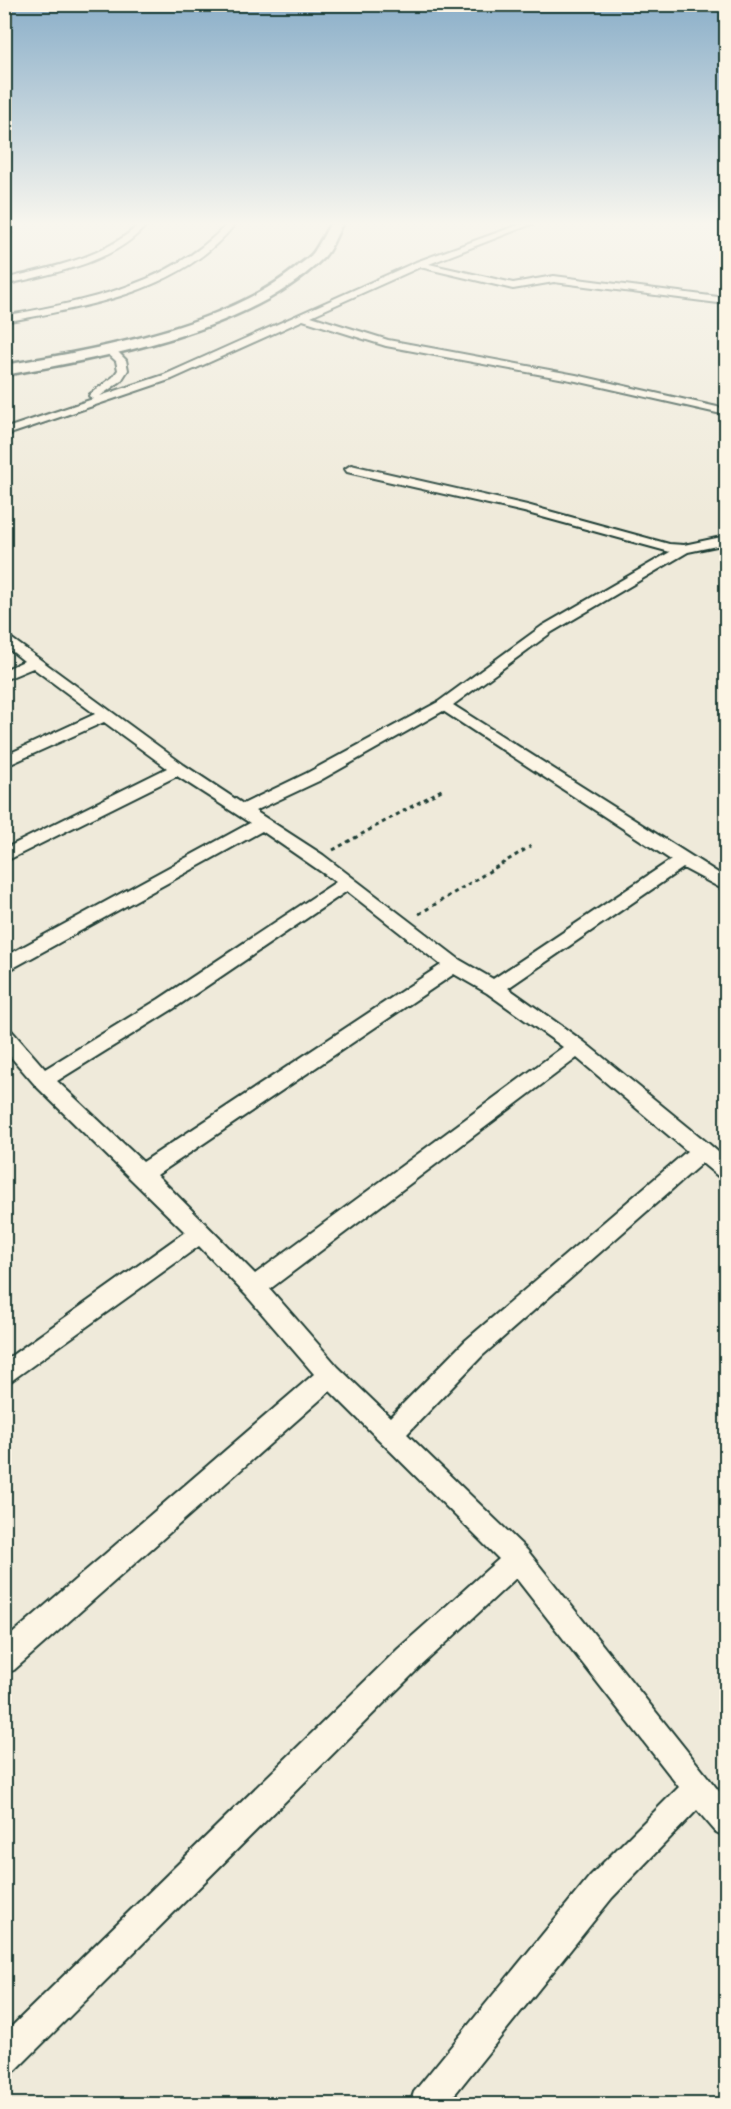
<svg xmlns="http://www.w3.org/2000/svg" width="731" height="2109" viewBox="0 0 731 2109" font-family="Delius,sans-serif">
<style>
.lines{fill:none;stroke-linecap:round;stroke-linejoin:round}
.street-casing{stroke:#1f3d34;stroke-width:4}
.secondary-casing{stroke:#1f3d34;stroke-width:5}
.path{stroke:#1f3d34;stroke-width:3;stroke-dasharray:4 4;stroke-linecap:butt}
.street{fill:#fcf5e5;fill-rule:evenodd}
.secondary{fill:#fcf5e5;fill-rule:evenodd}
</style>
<rect width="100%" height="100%" fill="#efeada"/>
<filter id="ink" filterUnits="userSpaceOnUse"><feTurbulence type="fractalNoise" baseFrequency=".0167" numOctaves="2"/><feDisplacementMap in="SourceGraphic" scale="12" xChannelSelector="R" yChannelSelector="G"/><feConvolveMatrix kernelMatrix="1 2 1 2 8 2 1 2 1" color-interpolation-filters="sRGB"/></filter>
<g filter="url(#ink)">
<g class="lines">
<defs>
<path id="street" d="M6,224H14L8,246L4,249Z
M139,224H147C114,264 52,273 4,285V279C51,267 104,259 139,224Z
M227,224H235C181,292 86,307 4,322V316C85,301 169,286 227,224Z
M521,224H532L429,264L513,283L554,276L726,298V304L554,282L513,289L420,267L311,316L388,340L576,375L726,409V415L576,381L386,346L303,320L172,379L4,436V429L93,399L89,396L90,394L113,377L118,370L116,361L106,352V348H114L126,360L128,370L121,381L100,396L164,375L416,262Z
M351,465L527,505L669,544L684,545L726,536V544L688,552L552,632L453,705L726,878V891L683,868L508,988L584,1042L709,1144L726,1159V1180L719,1177L702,1163L482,1356L407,1434L527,1550L726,1800V1837L716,1832L697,1810L612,1898L447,2104H410L414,2092L590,1876L679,1787L516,1578L418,1669L16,2070L4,2074V2034L398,1649L499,1559L330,1391L14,1670L4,1674V1641L314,1374L246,1295L199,1246L4,1386V1361L185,1232L36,1086L4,1049V1028L11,1030L45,1069L159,999L336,882L262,831L4,973V957L250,823L177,776L4,862V849L167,768L104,722L4,767V756L95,714L33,668L4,680V670L24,661L4,645V633L184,765L243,804L307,773L438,702L542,626L670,552L524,512L347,472L345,469ZM443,711L671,860L493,979L460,960L323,855L255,811L319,781ZM347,891L441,965L143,1162L57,1081L173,1009ZM454,974L487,993L563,1047L255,1274L157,1175ZM577,1058L687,1151L466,1340L390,1417L338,1367L270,1289Z"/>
<path id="secondary" d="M330,224H342C336,235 331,251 322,259C250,332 102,358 4,375V365C96,350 224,327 297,267C302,262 310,258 314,252C320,243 325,233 330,224Z"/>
</defs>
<use href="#street" class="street-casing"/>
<use href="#secondary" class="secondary-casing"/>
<path class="path" d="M333,850L445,788
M419,914L531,846"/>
<use href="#street" class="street"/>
<use href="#secondary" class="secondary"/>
</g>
</g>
<linearGradient id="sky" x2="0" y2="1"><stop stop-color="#8bafc9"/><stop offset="0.43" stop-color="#f8f6ee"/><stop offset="1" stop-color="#f8f6ee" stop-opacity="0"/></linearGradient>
<rect width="731" height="519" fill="url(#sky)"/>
<rect width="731" height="2109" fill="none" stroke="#fcf5e5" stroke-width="24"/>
<rect x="12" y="12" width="707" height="2085" fill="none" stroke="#1f3d34" stroke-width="2" filter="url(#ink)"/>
</svg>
